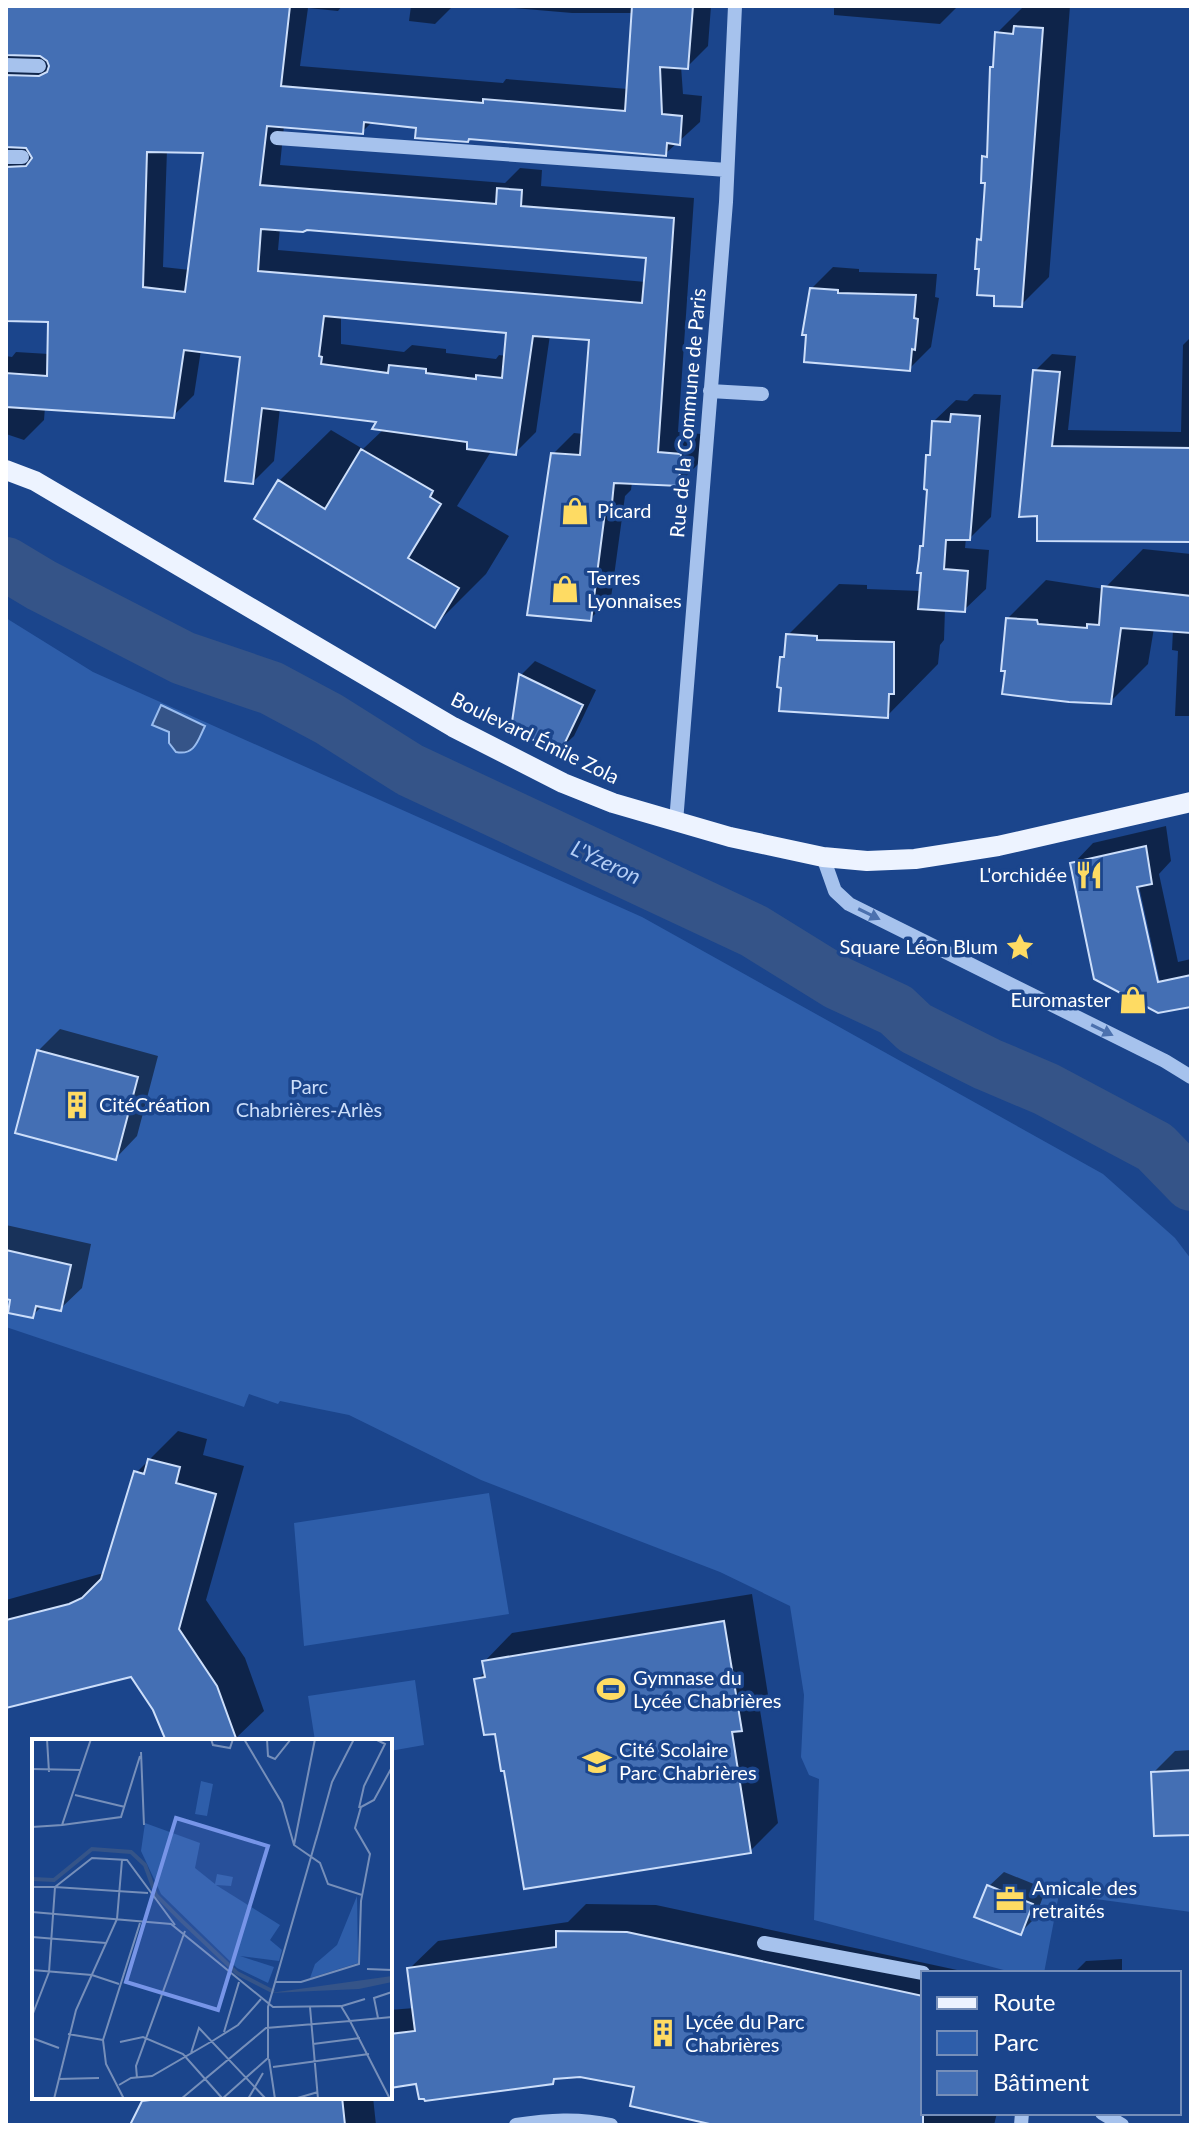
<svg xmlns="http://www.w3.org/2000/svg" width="1197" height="2131" viewBox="0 0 1197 2131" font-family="Lato,sans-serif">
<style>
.green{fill:#2e5eaa}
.water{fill:#355488;stroke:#99bcef;stroke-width:2}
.shadow{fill:#0007;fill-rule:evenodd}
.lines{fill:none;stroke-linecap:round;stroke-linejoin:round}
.river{stroke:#355488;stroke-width:54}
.building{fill:#446fb4;stroke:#ccdefa;stroke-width:2;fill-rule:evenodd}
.minor{stroke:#a6c2ed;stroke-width:14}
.major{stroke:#edf3ff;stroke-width:20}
.oneway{fill:#4c71ae}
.labels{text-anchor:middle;stroke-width:7;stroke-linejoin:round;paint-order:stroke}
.street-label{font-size:20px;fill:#fff;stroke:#1b458c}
.poi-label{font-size:20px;fill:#fff;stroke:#1b458c;text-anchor:start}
.park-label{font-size:20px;fill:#ccdefa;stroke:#1b458c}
.water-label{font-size:22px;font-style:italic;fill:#b2ccf4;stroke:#1b458c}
.inset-river{fill:none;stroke:#355488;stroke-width:4}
.inset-road{fill:none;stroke:#768fba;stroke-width:2}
.view{fill:#7795e8;fill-opacity:0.15;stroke:#7795e8;stroke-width:4}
.inset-edge{fill:none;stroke:#fff;stroke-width:4}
</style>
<rect width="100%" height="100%" fill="#1b458c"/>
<path class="green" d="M6,618L93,672L642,917L1103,1174L1175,1238L1191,1259V1912L1059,1894L1044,1973H1015L814,1920L819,1779L809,1775L801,1757L804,1695L790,1606L720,1572L481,1480L349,1415L280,1401L278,1404L249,1394L244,1407L6,1327Z
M489,1493L509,1614L304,1646L294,1523Z
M415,1680L424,1745L390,1751V1741H315L308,1696Z"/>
<path class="water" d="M161,705L205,726C198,740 195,756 176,752L169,743V732L152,725Z"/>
<path class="shadow" d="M6,6H342L338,11L308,8L300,66L503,83L506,79L628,89L634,13H572L491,6H711L708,46L687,67L681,66L683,94L702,96L700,122L665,154L373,121L362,132L284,126L280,165L505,183L520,168L542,170L541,186L694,198L678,432L701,434L699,463L679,484L632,482L631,490L625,496L611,598L590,619L553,454L574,433L584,434L591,338L550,335L536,432L515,453L492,450L457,506L509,536L486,574L435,625L279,481L331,430L363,449L384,429L380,421L280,408L274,461L253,482L242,355L201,350L194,395L173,416L45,407L44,420L24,440L6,434V356L12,357L16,352L49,354L50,320L6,319ZM167,150L205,151L190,270L163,267ZM280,228H307L648,256L646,282L278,250ZM341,316L508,331L506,356L499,355L496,359L446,353V349L412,345L404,352L341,344Z
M411,6H453L435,24L409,21Z
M834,6H958L940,24L834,15Z
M1024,6H1070L1049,277L1021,305L997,294L981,267L979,240L983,236L987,182L984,157L989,153L991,67L995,64L997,33Z
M833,267L859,269V272L937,274L935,297L939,298L931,347L909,369L811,289Z
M1191,337V540L1039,539L1035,371L1052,354L1076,356L1068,430L1181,432L1183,345Z
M974,394L1001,395L991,517L970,538H966L965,548L989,550L986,589L964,610L945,609L944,640L940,645L938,664L887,716L782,658L786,654L788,635L839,584L867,585V589L922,591V547L925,544L929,488L928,455L932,452L934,421L956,400L967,401Z
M1143,549L1191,554V716H1175L1178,651L1172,650L1173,630L1154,628L1148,664L1110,702L1007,619L1046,580L1104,589Z
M535,661L596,690L574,736L559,750L513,728L521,675Z
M1166,826L1171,861L1159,874L1178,962L1191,959V1005L1158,1011L1073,864L1093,843ZM1137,877L1160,982H1156L1133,878Z
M60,1029L158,1056L137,1136L116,1158L38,1051Z
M6,1225L91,1244L82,1288L60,1309L43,1305L32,1316L13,1299L6,1297Z
M178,1431L207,1439L203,1455L244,1466L206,1600L245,1658L264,1711L235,1739L167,1741L154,1709L132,1675L6,1706V1600L107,1572L136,1473Z
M752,1594L769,1701L760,1710L778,1823L750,1851L506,1768L496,1731L477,1680L486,1671L484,1662L512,1633Z
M1191,1750V1833L1153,1773L1175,1751Z
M1004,1872L1046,1889L1035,1918L1020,1933L989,1886Z
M586,1904L656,1905L971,1973H923V2113H997L994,2125H723L636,2086L580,2075L558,2077L552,2082H418L390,2086V2010L414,2008L409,1969L438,1941L568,1922Z
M1122,1959V1973H1074L1086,1961Z
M149,2097H373L376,2125H132Z"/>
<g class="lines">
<path class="river" d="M6,564L41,585L183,658L271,688L329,719L410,770L754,931L838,983L896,1010L915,1028L987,1064L1046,1089L1155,1147L1191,1184"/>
</g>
<path class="building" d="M6,6H290L281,86L483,103V99L625,111L632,6H693L688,69L660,67L662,114L682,116L680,145L667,143L666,156L469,139L468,142L415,138L416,128L364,122L363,134L267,126L260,185L496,204L497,188L522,190L521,206L674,218L658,452L681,454L679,486L614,483L611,513L605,512L591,621L527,615L551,453L580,455L589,340L533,336L516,455L467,449V442L372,429L376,422L262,408L253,484L225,481L240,357L184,350L174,418L6,407V373L47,376L48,322L6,321V167L26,166L32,158L26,148L6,147V75L39,76L47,72L49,66L47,61L40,56L6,55ZM147,152L203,153L185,292L143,287ZM261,229L303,232L307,230L646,258L642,303L258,271ZM324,316L506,333L502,378L476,375V379L426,373V369L389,365L388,373L321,364L322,357L319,356Z
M1014,26L1043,28L1022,307L994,306V296L977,295L979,269H975L977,239L981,240L985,183H981L982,156L987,157L990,67H993L995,32L1013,34Z
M810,288L838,290V293L916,295L914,318L918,319L915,350L912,349L910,371L804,362L806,335H802Z
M1033,370L1060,372L1052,446L1191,448V542L1037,541V516L1019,517Z
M951,414L980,416L970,540H946L944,569L968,571L965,612L918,609L921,573H917L919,559L920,546H923L927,490L924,489L926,455H930L932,421L950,422Z
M361,449L433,491L430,497L441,504L408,558L459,588L435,628L254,519L278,480L325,509Z
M1102,586L1191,596V633L1121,628L1111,704L1069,702L1002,694L1005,671H1001L1006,618L1037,620L1038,624L1087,628V624L1099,625Z
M786,634L817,636V640L894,642V694H889L888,718L779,711L781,688L777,687L780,657H784Z
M519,674L583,705L560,753L511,729Z
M1146,846L1152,884L1137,887L1158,982L1191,975V1007L1158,1013L1094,979L1070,863Z
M37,1050L138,1077L116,1160L15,1133Z
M6,1250L71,1265L61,1311L36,1306L33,1318L8,1313L10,1300L6,1299Z
M148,1459L180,1467L176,1483L216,1494L179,1629L217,1686L237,1741H166L153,1710L131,1677L6,1708V1620L69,1604L82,1598L101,1579L134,1471L144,1474Z
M724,1621L742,1731L732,1732L751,1853L524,1889L504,1771H501L495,1734L484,1735L474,1679L485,1677L482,1661Z
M1191,1770V1835L1154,1836L1151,1772Z
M987,1885L1033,1904L1021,1935L974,1917Z
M556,1931L627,1932L923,1996V2125H714L630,2106L634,2087L580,2077L554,2079L553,2084L425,2101L424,2099H419L416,2084L390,2088V2034L415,2031L407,1968L556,1947Z
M175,2097H342L345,2125H130L142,2101Z"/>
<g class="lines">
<path class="minor" d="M6,65L39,66
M277,138L727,170
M6,157H22
M710,391L762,394
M676,822L726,202L735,6
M823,857L835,891L849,904L1165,1061L1191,1077
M764,1943L923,1973
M1102,2113L1122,2125
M516,2125C549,2120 578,2118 611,2125
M1021,2125L1022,2113"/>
<path class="major" d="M6,470L35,481L453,727L563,783L613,803L730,837L823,857L867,861L915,859L998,846L1191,802"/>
</g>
<defs><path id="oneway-solid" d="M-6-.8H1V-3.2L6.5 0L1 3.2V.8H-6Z" transform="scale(2)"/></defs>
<g class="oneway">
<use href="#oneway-solid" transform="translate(869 914) rotate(26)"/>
<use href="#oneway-solid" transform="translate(1102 1030) rotate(26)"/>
</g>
<defs>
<symbol id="shop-bare" viewBox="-9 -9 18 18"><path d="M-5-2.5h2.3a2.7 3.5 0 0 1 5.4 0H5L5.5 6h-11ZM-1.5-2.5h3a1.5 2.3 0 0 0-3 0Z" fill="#fedb63" stroke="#1b458c" stroke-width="2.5" paint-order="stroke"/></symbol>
<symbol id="restaurant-bare" viewBox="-9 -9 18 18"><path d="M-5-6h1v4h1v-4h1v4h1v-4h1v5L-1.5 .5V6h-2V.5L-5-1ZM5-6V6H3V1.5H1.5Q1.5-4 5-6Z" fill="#fedb63" stroke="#1b458c" stroke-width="2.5" paint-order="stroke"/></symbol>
<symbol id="sight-bare" viewBox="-9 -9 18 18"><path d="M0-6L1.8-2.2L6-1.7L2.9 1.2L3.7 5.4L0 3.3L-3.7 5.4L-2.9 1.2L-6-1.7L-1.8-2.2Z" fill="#fedb63" stroke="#1b458c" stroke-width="2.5" paint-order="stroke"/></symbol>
<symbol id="building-bare" viewBox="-9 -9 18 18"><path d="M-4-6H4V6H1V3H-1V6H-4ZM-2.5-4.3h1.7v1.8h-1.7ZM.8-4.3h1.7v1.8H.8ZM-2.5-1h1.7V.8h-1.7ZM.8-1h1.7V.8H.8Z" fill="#fedb63" stroke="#1b458c" stroke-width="2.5" paint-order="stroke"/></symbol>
<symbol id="stadium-bare" viewBox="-9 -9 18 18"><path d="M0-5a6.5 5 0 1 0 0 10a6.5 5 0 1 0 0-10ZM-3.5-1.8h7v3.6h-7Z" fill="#fedb63" stroke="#1b458c" stroke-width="2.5" paint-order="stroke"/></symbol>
<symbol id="school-bare" viewBox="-9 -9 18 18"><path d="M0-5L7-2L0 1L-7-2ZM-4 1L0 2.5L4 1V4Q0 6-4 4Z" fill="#fedb63" stroke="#1b458c" stroke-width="2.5" paint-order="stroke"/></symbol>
<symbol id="office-bare" viewBox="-9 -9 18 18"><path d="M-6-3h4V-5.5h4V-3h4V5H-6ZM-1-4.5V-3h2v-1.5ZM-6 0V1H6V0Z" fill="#fedb63" stroke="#1b458c" stroke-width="2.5" paint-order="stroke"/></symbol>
</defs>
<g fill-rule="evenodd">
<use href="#shop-bare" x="555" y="491" width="40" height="40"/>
<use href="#shop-bare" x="545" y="569" width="40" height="40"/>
<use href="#restaurant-bare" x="1069" y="855" width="40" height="40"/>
<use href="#sight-bare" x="1000" y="927" width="40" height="40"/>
<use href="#shop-bare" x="1113" y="980" width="40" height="40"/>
<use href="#building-bare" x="57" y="1085" width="40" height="40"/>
<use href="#stadium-bare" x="591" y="1669" width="40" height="40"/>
<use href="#school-bare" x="577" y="1742" width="40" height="40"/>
<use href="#office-bare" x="990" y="1879" width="40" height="40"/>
<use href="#building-bare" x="643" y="2013" width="40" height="40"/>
</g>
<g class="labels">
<g class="street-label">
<text transform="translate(688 413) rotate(-85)" y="7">Rue de la Commune de Paris</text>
<text transform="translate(535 738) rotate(26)" y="7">Boulevard Émile Zola</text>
</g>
<g class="poi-label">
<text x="597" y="518">Picard</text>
<text x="587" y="585">Terres<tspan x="587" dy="23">Lyonnaises</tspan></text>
<text x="1067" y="882" text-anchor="end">L'orchidée</text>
<text x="998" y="954" text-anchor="end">Square Léon Blum</text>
<text x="1111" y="1007" text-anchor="end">Euromaster</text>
<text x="99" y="1112">CitéCréation</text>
<text x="633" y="1685">Gymnase du<tspan x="633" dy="23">Lycée Chabrières</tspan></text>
<text x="619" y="1757">Cité Scolaire<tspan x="619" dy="23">Parc Chabrières</tspan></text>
<text x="1032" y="1895">Amicale des<tspan x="1032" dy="23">retraités</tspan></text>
<text x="685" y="2029">Lycée du Parc<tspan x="685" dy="23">Chabrières</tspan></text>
</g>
<g class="park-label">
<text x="309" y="1094">Parc<tspan x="309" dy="23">Chabrières-Arlès</tspan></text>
</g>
<g class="water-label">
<text transform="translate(606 862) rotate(25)" y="8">L'Yzeron</text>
</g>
</g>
<g transform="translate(32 1739)">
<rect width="360" height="360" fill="#1b458c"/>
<path d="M169,42L181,45L175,77L163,75ZM113,84L168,104L163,129L183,145L185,135L201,138L199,147L184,146L248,186L238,201L250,211L247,222L208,217L242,228L236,244L205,229L129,155L109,112ZM325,157L326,224L278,239L283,225L305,206Z" fill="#2e5eaa"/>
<path d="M360,237V243L327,250L238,254Z" fill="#355488"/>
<path class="inset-river" d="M0,140L22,141L60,110L99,113L113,126L124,156L150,182L205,234L242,253"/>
<path class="inset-road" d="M15,0L17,33M179,0L181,6L198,9L201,0M212,0L250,64L262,106L288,124L296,145L330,156M235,0L236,17L243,20L259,0M109,13L112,86M0,30L49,31M43,56L93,68M327,69L332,47L353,5L343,0M30,86L89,78L108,17M0,88L30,86L59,0M284,101L300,43L322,0M262,106L283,0M0,148H23L60,119L95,121L143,186M0,173L139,185L241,268L309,267L318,282L360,278M0,198L74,204M335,230L360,231M0,231L60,236L87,245M243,243H269L327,225L329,162L338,115L323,89L329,68L342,61L360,28M310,267L333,260M278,268L286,360M0,277L17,233L23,148L116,154M346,279L342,259L360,253M192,293L207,243M36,295L71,301M0,299L27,309M88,303L111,298L151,315L190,359M281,305L328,299M159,314L167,289L234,360M237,320L243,360M241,328L337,315M105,339L104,327L153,192M26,340L67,339M87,346L99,339L120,337L182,301L206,286L229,260M22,360L44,271L85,180L90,121M92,360L74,325L71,301L108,184M149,360L234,289L318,282L358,360M190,360L236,319V268L285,97M216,360L231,334M262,360L286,353"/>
<path class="view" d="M144,79L236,107L186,271L94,243Z"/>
<rect width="360" height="360" class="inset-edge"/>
</g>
<rect width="1197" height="2131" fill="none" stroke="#ffffff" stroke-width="16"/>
<rect x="921" y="1971" width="260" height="144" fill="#1b458c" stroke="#768fba" stroke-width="2"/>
<rect x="937" y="1997" width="40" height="12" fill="#edf3ff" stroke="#768fba" stroke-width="2"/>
<text x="993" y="2011" font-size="24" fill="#ffffff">Route</text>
<rect x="937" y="2031" width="40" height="24" fill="#2e5eaa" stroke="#768fba" stroke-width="2"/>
<text x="993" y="2051" font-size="24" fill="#ffffff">Parc</text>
<rect x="937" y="2071" width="40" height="24" fill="#446fb4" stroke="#768fba" stroke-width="2"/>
<text x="993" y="2091" font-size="24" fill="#ffffff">Bâtiment</text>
</svg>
